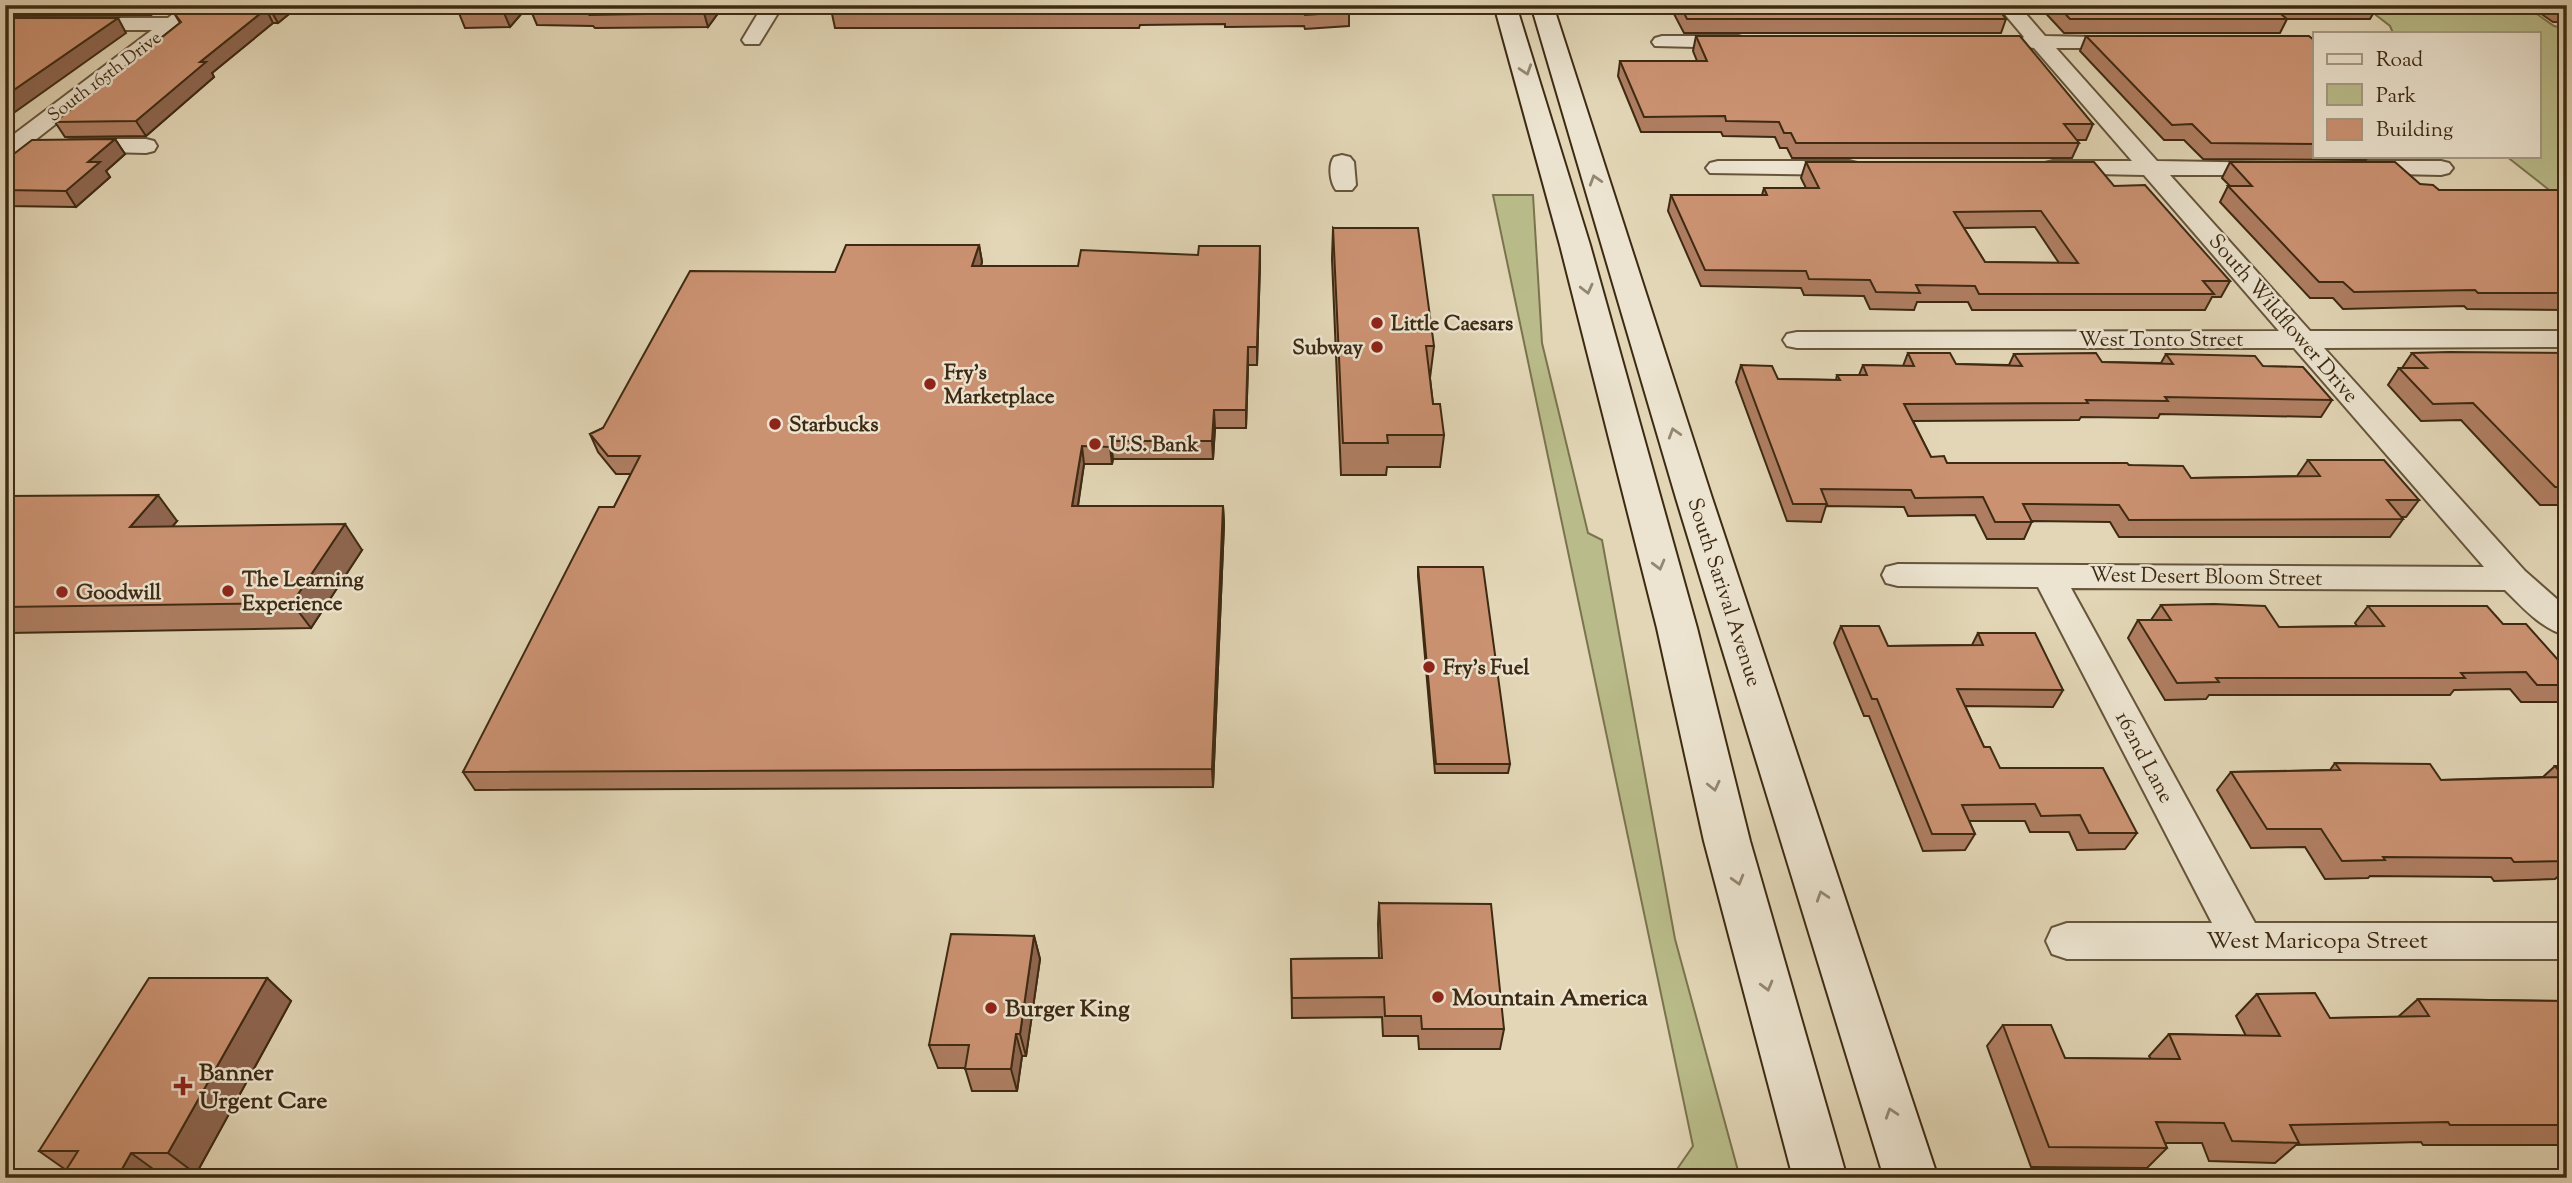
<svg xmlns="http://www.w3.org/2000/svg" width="2572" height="1183" viewBox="0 0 2572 1183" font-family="'Sorts Mill Goudy',serif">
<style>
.green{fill:#b9bc8a;stroke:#7b734e;stroke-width:2}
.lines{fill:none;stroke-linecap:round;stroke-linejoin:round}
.minor-casing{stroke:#66553b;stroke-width:4}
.secondary-casing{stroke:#3d2a12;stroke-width:4}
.minor{fill:#ece4d0;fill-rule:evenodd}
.secondary{fill:#ece4d0;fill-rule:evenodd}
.wall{fill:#af7e62;stroke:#3d2a12;stroke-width:2;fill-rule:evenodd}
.shaded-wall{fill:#8e6650;stroke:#3d2a12;stroke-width:2}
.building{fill:#cb9272;stroke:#3d2a12;stroke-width:2;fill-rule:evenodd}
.oneway{stroke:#948771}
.poi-dot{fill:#8f2418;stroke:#ece4d0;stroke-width:2.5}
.labels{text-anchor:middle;stroke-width:5;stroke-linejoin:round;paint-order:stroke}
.far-street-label{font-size:18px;fill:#3d2a12;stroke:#ece4d0}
.street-label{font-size:21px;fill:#3d2a12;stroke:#ece4d0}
.poi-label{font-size:21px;font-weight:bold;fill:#3d2a12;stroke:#ece4d0;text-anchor:start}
.near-street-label{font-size:24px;fill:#3d2a12;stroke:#ece4d0}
.near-poi-label{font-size:24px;font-weight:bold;fill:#3d2a12;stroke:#ece4d0;text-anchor:start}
</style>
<rect width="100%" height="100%" fill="#e2d6b6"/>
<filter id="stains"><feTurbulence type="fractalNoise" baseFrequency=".00286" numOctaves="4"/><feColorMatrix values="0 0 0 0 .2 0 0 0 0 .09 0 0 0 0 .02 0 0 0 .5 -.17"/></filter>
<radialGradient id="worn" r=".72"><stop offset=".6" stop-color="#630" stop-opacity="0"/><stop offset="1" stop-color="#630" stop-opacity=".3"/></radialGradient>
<path class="green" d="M2363,5H2524L2554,26L2567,29V204L2506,156H2539V33H2393L2390,26Z
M1493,195H1533L1542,343L1588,533L1602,540L1675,939L1740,1178H1671L1693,1146Z"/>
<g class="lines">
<defs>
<path id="minor" d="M184,5H207L20,152H5V141L152,30H5V18H168Z
M763,5H783L759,44H745L742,40Z
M1997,5H2018L2045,36L2137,38L2140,42L2137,46L2130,48H2056L2157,161L2280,163L2284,168L2280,173L2272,175H2170L2310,331H2567V347L2324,348L2525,571L2567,608V636C2541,628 2524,609 2505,590L2071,588L2255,923H2567V959H2067L2052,954L2046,941L2052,928L2067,923H2212L2038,587L1898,586L1886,583L1882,575L1886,567L1898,564L2484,567L2294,348H1797L1787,346L1783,340L1787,334L1797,332L2279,331L2144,175L2045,173L2041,168L2045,163L2053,161H2132L2034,48L2020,46L2017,42L2024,37Z
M1662,36H1738L1745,38L1748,42L1745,46L1738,48L1655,46L1652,42L1655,38Z
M74,139H146L154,141L157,146L154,151L146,153L66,151L63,146L66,141Z
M1342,155L1350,157L1354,162L1356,185L1352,190H1336C1330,182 1328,165 1334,157Z
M1718,161H1849L1857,163L1861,168L1857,173L1849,175L1710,173L1706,168L1710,163Z
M2358,161H2441L2449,163L2453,168L2449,173L2441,175L2350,173L2346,168L2350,163Z"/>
<path id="secondary" d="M1494,5H1516L1590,245L1697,628L1750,841L1847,1178H1793L1704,841L1657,628L1560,245Z
M1531,5H1553L1712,498L1938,1178H1884L1676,498Z"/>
</defs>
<use href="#minor" class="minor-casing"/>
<use href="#secondary" class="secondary-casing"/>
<use href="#minor" class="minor"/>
<use href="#secondary" class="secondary"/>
</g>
<path class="wall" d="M5,5H165L151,15L5,16Z
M300,5L278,23H273L212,73L214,77L146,136L65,137L55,122L180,23L174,13Z
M529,5L510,27L465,28L459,13Z
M537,5H724L708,27L595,28L593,26L537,25L531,11Z
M837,5L1349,12V26L1305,29L1304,26L1225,27V24L1140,25L1139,28H835L832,14Z
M1591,5H1995L2006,19L2001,33H1684L1673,12L1594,13Z
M2038,5H2378L2370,19H2287L2280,33H2064Z
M2528,5H2567V22H2553Z
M1696,36L2093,124L2086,140H2076L2079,143L2072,158H1792L1787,148H1780L1775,137L1723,136L1721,132H1641L1618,76L1620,61H1697L1693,51Z
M2086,36L2315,41V156H2368L2366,160L2203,159L2184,140H2164L2080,51Z
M115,139L125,154L106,171L110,177L76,207L5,206V153H15Z
M1806,162L2114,186L2230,281L2221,297H2212L2205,310H1972L1968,302H1917L1914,310L1870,309L1864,296L1804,295L1801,288L1701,286L1668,211L1671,195H1762L1764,188H1806L1801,178ZM2035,227L2059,263L1985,262L1964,228Z
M2230,162L2420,184L2439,190H2567V310L2467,309L2464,306L2343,309L2333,298H2310L2220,202L2228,186H2230L2222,178Z
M1333,228L1434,346L1430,378L1433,404L1444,435L1440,467H1387L1386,475H1341L1332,259Z
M979,245L982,262L981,266H1078L1260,263L1257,365H1248L1246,428H1215L1213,459H1113L1112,464H1084L1078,506H1223L1224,524L1213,787L475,790L463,772L614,507L631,474H616L598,452L590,434L603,428L835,272Z
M1908,353L1956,364L2009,365L2014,354L2102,362L2161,363L2166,354L2263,366L2332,400L2321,417L2160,414L2158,418L2081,417L2079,420L1913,421L1931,457L1947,463L2129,465L2191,478L2297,476L2308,460L2419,500L2406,517H2401L2403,519L2390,537H2119L2110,522L2032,521L2024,539H1987L1975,515L1908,516L1904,507L1826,506L1821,522L1787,521L1736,382L1741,365L1778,379L1836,380L1837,375H1859L1863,365L1903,366Z
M2412,353H2567V505H2540L2461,420L2421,421L2388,385L2399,368H2402Z
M5,496L177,521L172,527L362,550L311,628L8,633L5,636Z
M1418,567L1510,764L1508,773H1435L1418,576Z
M2161,605L2279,627L2357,626L2355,623L2368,606L2503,624L2567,670V697L2563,702H2521L2510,689L2454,690L2450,695H2209L2206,699L2165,700L2128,638L2138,620H2151Z
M1841,626L1888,646L1972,645L1978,633L2063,690L2053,707L1965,706L1984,747L2000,768L2137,833L2125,849L2077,850L2069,832H2030L2025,821H1969L1975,834L1965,850L1923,851L1869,716H1864L1834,643Z
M2335,763L2441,780L2543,777L2555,766H2567V869L2555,879L2494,881L2491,877L2370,876L2368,878L2325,879L2305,847L2251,848L2217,790L2231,772L2330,770Z
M1379,903L1504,1029L1500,1049H1419L1418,1036H1383L1382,1017L1292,1018L1291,959L1379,958L1378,924Z
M1034,936L1040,959L1026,1056H1022L1017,1091H972L965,1068H938L929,1045Z
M267,978L291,1001L196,1174H160L66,1170L39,1151Z
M2257,994L2330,1018L2398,1017L2418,999L2567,1001V1145H2423L2421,1142L2296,1145L2275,1163L2209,1161L2202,1143H2165L2167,1148L2147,1168L2031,1167L1987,1046L2003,1025L2065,1058L2151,1059L2149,1056L2169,1034L2246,1036L2236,1016Z"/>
<path class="shaded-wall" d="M145,5H165L151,15Z
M167,5H180L171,12Z
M275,5H300L278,23L270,9Z
M511,5H529L510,27L504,13Z
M710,5H724L708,27L704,13Z
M266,9L273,23L212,73L214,77L146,136L136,121L200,62Z
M118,18L126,33L5,119V96Z
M115,139L125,154L106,171L110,177L76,207L66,191L88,162Z
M979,245L982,262L975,283L972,266Z
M1260,246V263L1257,365V347Z
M1248,347V365L1246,428V410Z
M1214,410L1215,428L1213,459L1212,441Z
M1111,441L1113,459L1112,464L1110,447Z
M1082,446L1084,464L1075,524L1072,506Z
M158,495L177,521L150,553L130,527Z
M1223,506L1224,524L1213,787L1212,769Z
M345,524L362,550L311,628L292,603Z
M1034,936L1040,959L1026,1056L1020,1034Z
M267,978L291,1001L196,1174L168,1153Z
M1016,1034L1022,1056L1017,1091L1011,1069Z
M131,1153L160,1174L158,1178H117Z"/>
<path class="building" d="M185,5H275L270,9H266L200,62H206L136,121L55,122L181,22L174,13Z
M467,5H511L504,13H459Z
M537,5H710L704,13L590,15L592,12L531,11Z
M837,5H1346L1349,12L1305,15L1304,12L1225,13V11H1139L1138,14H832Z
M1680,5H1995L2006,19H1687Z
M2057,5H2275H2270L2287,19H2070Z
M5,18H118L5,96Z
M1696,36H2020L2093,124H2064L2079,143H1796L1791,133H1784L1779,122L1726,121L1725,116L1644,117L1620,61H1707Z
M2086,36H2309L2315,41V144L2211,143L2192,124L2172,125Z
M115,139L88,162H100L66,191L5,190V153H15L32,140Z
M1806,162H2094L2114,186L2145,185L2230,281H2203L2214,294H1979L1975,286L1916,285L1920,293L1876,292L1870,280L1809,279L1806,271L1705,270L1671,195H1767L1764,188H1819ZM2041,211L2078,263L1985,262L1954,212Z
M2230,162H2395L2420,184L2433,185L2439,190H2567V293H2478L2475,290L2354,292L2343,282H2319L2228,186H2252Z
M1333,228H1418L1434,346H1426L1433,404H1440L1444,435H1387L1388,443H1343Z
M846,245H979L972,266H1078L1081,250L1198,255L1199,246H1260L1257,347H1248L1246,410H1214L1212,441H1111L1110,447L1082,446L1072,506H1223L1212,769L463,772L599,507H614L640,456H608L590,434L603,428L690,271L835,272Z
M2449,352L2567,353V487H2555L2473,403L2433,404L2399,368H2427L2412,353Z
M1908,353H1950L1956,364L2022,366L2014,354L2096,353L2102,362L2173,364L2166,354L2255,356L2263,366L2303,367L2332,400L2165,397L2168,401L2086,400L2088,403L1904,404L1931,457L1944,456L1947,463H2127L2129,465L2183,466L2191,478L2320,476L2308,460H2384L2419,500H2387L2403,519L2129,520L2119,505L2023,504L2032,522H1995L1983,497L1915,498L1911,490L1821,489L1827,504H1793L1741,365L1772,366L1778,379L1840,380L1837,375H1867L1863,365L1914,366Z
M158,495L130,527L345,524L292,603L5,607V496Z
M1418,567H1483L1510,764H1436Z
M2214,604L2265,606L2279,627L2384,626L2368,606H2487L2503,624H2526L2567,670V685H2537L2526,672L2461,673L2465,678H2216L2219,682L2177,683L2138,620H2171L2161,605Z
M1841,626H1879L1888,646L1983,645L1978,633H2035L2063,690L1957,689L1984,747H1990L2000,768H2103L2137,833H2089L2080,815L2041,816L2035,804L1962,805L1975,834H1932L1877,699H1872Z
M2335,763L2430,764L2441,780L2564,777L2555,766H2567V841H2559L2567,850V861L2514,862L2511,858L2383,857L2385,860L2342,861L2321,829H2267L2231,772L2340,770Z
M1379,903L1491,904L1504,1029H1422L1421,1016H1385L1384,997L1292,998L1291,959L1382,958Z
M951,934L1034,936L1020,1034H1016L1011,1069H965L969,1045H929Z
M149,978H267L168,1153H131L117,1178H61L78,1151H39Z
M2315,993L2330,1018L2429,1016L2418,999L2567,1001V1125H2450L2448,1122L2290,1125L2299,1143L2232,1141L2224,1123L2156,1122L2167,1148L2049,1147L2003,1025H2051L2065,1058L2180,1059L2169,1034L2280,1036L2257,994Z"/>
<defs><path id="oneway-chevron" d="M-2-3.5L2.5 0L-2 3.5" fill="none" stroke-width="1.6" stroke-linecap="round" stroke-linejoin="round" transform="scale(1.75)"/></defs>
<g class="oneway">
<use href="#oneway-chevron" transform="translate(1526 70) rotate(72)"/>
<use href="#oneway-chevron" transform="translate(1595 180) rotate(-107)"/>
<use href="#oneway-chevron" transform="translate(1587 289) rotate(76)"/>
<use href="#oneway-chevron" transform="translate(1674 433) rotate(-107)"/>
<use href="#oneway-chevron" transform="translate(1659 565) rotate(75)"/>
<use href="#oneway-chevron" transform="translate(1714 786) rotate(77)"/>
<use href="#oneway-chevron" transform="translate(1738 880) rotate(74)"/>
<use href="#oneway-chevron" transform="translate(1822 896) rotate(-108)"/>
<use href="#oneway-chevron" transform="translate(1767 986) rotate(75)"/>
<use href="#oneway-chevron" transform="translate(1891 1113) rotate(-108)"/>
</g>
<g class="poi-dot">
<circle cx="1377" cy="323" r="7"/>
<circle cx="1377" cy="347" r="7"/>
<circle cx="930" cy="384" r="7"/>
<circle cx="775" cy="424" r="7"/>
<circle cx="1095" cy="444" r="7"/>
<circle cx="228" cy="591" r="7"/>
<circle cx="62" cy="592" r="7"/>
<circle cx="1429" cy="667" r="7"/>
<circle cx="1438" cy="997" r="7"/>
<circle cx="991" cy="1008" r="7"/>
<path d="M179.5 1075.5h7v7h7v7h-7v7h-7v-7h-7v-7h7z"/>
</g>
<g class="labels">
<g class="far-street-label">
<text transform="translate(104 76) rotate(-37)" y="6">South 165th Drive</text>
</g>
<g class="street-label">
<text transform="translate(2284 318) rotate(49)" y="7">South Wildflower Drive</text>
<text x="2161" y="346">West Tonto Street</text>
<text transform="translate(2206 576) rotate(1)" y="7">West Desert Bloom Street</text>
<text transform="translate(1725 592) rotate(72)" y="7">South Sarival Avenue</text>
<text transform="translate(2145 757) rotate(62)" y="7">162nd Lane</text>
</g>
<g class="poi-label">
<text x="1391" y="330">Little Caesars</text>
<text x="1363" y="354" text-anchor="end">Subway</text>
<text x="944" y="379">Fry's<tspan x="944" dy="24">Marketplace</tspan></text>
<text x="789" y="431">Starbucks</text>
<text x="1109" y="451">U.S. Bank</text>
<text x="242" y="586">The Learning<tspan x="242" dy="24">Experience</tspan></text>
<text x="76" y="599">Goodwill</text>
<text x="1443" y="674">Fry's Fuel</text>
</g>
<g class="near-street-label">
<text x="2317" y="948">West Maricopa Street</text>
</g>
<g class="near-poi-label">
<text x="1452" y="1005">Mountain America</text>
<text x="1005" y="1016">Burger King</text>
<text x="199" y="1080">Banner<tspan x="199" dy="28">Urgent Care</tspan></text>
</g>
</g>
<rect width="2572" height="1183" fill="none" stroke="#e2d6b6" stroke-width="28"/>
<rect x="7" y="7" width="2558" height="1169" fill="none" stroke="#3d2a12" stroke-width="3.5"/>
<rect x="14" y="14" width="2544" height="1155" fill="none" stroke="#3d2a12" stroke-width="2"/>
<rect x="2313" y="32" width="228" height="126" fill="#ece4d0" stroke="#a69a84" stroke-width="2"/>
<rect x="2327" y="54" width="35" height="10" fill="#ece4d0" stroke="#a69a84" stroke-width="2"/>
<text x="2376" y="66" font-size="21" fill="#3d2a12">Road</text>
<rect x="2327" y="84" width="35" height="21" fill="#b9bc8a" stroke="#a69a84" stroke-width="2"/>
<text x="2376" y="102" font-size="21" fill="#3d2a12">Park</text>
<rect x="2327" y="119" width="35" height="21" fill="#cb9272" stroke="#a69a84" stroke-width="2"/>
<text x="2376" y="136" font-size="21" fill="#3d2a12">Building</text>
<rect width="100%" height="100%" filter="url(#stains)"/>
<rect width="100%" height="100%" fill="url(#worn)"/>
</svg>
